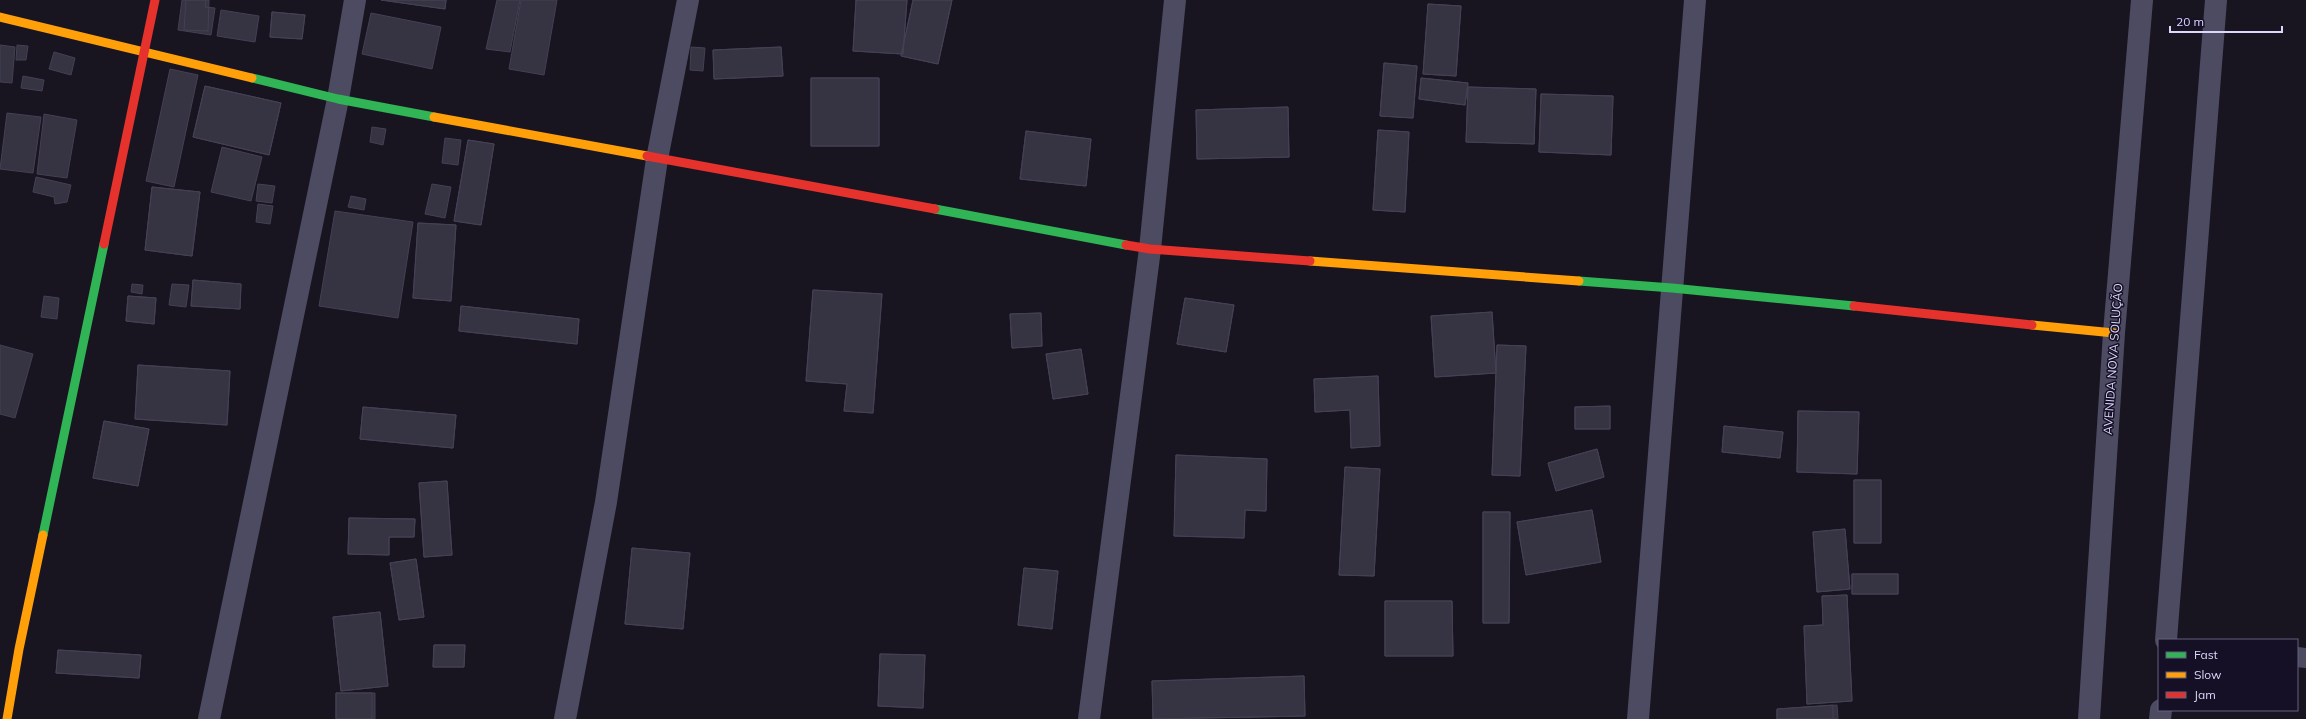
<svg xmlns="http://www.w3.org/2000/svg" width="2306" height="719" viewBox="0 0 2306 719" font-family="Mulish,sans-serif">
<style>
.building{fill:#363343;stroke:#454054}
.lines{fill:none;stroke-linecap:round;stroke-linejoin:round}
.lane{stroke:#4d4b61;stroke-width:20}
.street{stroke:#4d4b61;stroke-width:22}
.fast{stroke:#30b455;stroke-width:9}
.slow{stroke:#ff9f0a;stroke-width:9}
.jam{stroke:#e5322d;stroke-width:9}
.labels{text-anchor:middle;stroke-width:3;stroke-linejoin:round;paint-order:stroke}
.street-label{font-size:12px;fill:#ddd7fd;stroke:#151026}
</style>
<rect width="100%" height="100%" fill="#181521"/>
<path class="building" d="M182,0H206L205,7L215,8L211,35L178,30Z
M186,0H209L208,31L184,30Z
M381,0H446L445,9Z
M381,0H446L445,9Z
M497,0H520L510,52L486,49Z
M521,0H557L544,75L509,69Z
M856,0H907L903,54L853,51Z
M856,0H907L903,54L853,51Z
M913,0H952L938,64L901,56Z
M913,0H952L938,64L901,56Z
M1428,4L1461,6L1456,76L1423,74Z
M1428,4L1461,6L1456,76L1423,74Z
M221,10L259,16L255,42L217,36Z
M272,12L305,15L302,39L270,37Z
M272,12L305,15L302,39L270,37Z
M371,13L441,27L432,69L362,54Z
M0,45L15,47L12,83L0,82Z
M17,45L28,46L26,60H16Z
M691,47L705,48L703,71L690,70Z
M781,47L783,76L714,79L713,50Z
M781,47L783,76L714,79L713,50Z
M54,52L75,58L71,75L49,69Z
M1384,63L1417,66L1413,118L1380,116Z
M1384,63L1417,66L1413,118L1380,116Z
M170,69L198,75L174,187L146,181Z
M23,76L44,80L42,91L21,88Z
M811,78H879V146H811Z
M811,78H879V146H811Z
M1421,78L1468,83L1465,105L1419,99Z
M1421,78L1468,83L1465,105L1419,99Z
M205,86L281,103L269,155L193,137Z
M205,86L281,103L269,155L193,137Z
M1468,87L1536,89L1534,144L1466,142Z
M1468,87L1536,89L1534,144L1466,142Z
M1541,94L1613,96L1611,155L1539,152Z
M1541,94L1613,96L1611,155L1539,152Z
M1288,107L1289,157L1197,159L1196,110Z
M1288,107L1289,157L1197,159L1196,110Z
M7,113L41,117L33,173L0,169Z
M44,114L77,120L67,178L37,174Z
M372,127L386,129L383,145L370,142Z
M1378,130L1409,132L1405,212L1373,210Z
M1378,130L1409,132L1405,212L1373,210Z
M1026,131L1091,139L1086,186L1020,179Z
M1026,131L1091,139L1086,186L1020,179Z
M445,138L461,140L458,165L442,163Z
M468,140L494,144L481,225L454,221Z
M468,140L494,144L481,225L454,221Z
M222,147L262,157L251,201L211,192Z
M36,177L71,185L67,202L55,204L54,197L33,192Z
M258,184L275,186L272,203L256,201Z
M432,184L451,187L445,218L425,214Z
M152,187L200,192L192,256L145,250Z
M152,187L200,192L192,256L145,250Z
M351,196L366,199L364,210L348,207Z
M258,204L273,206L270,224L256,222Z
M335,211L413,222L398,318L319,306Z
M418,223L456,225L451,301L413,298Z
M418,223L456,225L451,301L413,298Z
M193,280L241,284L240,309L191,306Z
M193,280L241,284L240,309L191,306Z
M132,284L143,285L142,294L131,292Z
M172,284L189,285L186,307L169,305Z
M813,290L882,294L873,413L844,411L847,384L806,381Z
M813,290L882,294L873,413L844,411L847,384L806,381Z
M44,296L59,298L57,319L41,317Z
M128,296L156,298L154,324L126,321Z
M128,296L156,298L154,324L126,321Z
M1185,298L1234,305L1226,352L1177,344Z
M1185,298L1234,305L1226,352L1177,344Z
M461,306L579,319L577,344L459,331Z
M461,306L579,319L577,344L459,331Z
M1492,312L1496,373L1435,377L1431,316Z
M1492,312L1496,373L1435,377L1431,316Z
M1041,313L1042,346L1012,348L1010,314Z
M1041,313L1042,346L1012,348L1010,314Z
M0,345L33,354L15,418L0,414Z
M1497,345L1526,346L1520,476L1492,475Z
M1497,345L1526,346L1520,476L1492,475Z
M1081,349L1088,394L1053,399L1046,354Z
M1081,349L1088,394L1053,399L1046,354Z
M138,365L230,371L227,425L135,419Z
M138,365L230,371L227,425L135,419Z
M1378,376L1380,446L1351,448L1350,410L1315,412L1314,379Z
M1378,376L1380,446L1351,448L1350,410L1315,412L1314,379Z
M1610,406V429H1575V407Z
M1610,406V429H1575V407Z
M363,407L456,415L453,448L360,439Z
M363,407L456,415L453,448L360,439Z
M1798,411L1859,412L1857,474L1797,472Z
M1798,411L1859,412L1857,474L1797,472Z
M104,421L149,429L138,486L93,478Z
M104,421L149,429L138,486L93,478Z
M1724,426L1783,432L1780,458L1722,452Z
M1724,426L1783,432L1780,458L1722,452Z
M1597,449L1604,477L1556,491L1548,463Z
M1597,449L1604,477L1556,491L1548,463Z
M1176,455L1267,459L1266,511L1245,510L1244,538L1174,536Z
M1176,455L1267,459L1266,511L1245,510L1244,538L1174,536Z
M1345,467L1380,469L1374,576L1339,575Z
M1345,467L1380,469L1374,576L1339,575Z
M1854,480H1881V543H1854Z
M1854,480H1881V543H1854Z
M447,481L452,555L424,557L419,483Z
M447,481L452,555L424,557L419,483Z
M1592,510L1601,562L1526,575L1517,522Z
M1592,510L1601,562L1526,575L1517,522Z
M1483,512H1510L1509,623H1483Z
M1483,512H1510L1509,623H1483Z
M349,518L415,519L414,537H389V555L348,554Z
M349,518L415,519L414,537H389V555L348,554Z
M1845,529L1850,589L1817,592L1813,532Z
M1845,529L1850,589L1817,592L1813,532Z
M632,548L690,553L683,629L625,624Z
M632,548L690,553L683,629L625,624Z
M416,559L424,617L399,620L390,563Z
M416,559L424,617L399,620L390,563Z
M1024,568L1058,571L1052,629L1018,625Z
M1024,568L1058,571L1052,629L1018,625Z
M1852,574H1898V594H1852Z
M1852,574H1898V594H1852Z
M1847,595L1852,701L1807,704L1804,626L1823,625L1822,596Z
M1847,595L1852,701L1807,704L1804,626L1823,625L1822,596Z
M1385,601H1452L1453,656H1385Z
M1385,601H1452L1453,656H1385Z
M380,612L388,686L341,691L333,617Z
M380,612L388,686L341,691L333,617Z
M434,645H465L464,667H433Z
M434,645H465L464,667H433Z
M58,650L141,655L139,678L56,673Z
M58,650L141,655L139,678L56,673Z
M880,654L925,655L923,708L878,706Z
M880,654L925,655L923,708L878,706Z
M1304,676L1305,716L1153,719L1152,681Z
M1304,676L1305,716L1153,719L1152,681Z
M336,693H372V719H336Z
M336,693H375V719H336Z
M1833,705V719H1777V709Z
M1837,705L1838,719H1777V709Z"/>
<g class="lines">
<path class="lane" d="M2297,657L2306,658"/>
<path class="street" d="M2166,640L2216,0
M209,719L338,99L355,0
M565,719L606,502L657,159L688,0
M1089,719L1150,249L1175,0
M1638,719L1695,0
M2089,719L2114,333L2142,0
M2160,719L2161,710"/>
<path class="fast" d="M252,78L338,99L434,117
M935,209L1126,245
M1579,281L1672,288L1854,306
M43,535L104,244"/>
<path class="slow" d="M0,17L252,78
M434,117L647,156
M1310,261L1579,281
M2032,325L2114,333
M7,719L19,649L43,535"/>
<path class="jam" d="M647,156L935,209
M104,244L155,0
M1126,245L1150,249L1310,261
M1854,306L2032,325"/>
</g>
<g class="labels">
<g class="street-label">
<text transform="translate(2113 359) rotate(-86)" y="4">AVENIDA NOVA SOLUÇÃO</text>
</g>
</g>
<rect x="2158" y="639" width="140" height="72" fill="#151026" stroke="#65607c"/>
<rect x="2166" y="652" width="20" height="6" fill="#30b455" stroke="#65607c"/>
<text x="2194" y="659" font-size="12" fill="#ddd7fd">Fast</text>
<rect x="2166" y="672" width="20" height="6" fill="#ff9f0a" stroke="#65607c"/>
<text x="2194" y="679" font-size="12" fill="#ddd7fd">Slow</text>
<rect x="2166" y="692" width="20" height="6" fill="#e5322d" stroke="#65607c"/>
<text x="2194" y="699" font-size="12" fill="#ddd7fd">Jam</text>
<path d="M2170 26v6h112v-6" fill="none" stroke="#ddd7fd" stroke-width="2"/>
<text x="2176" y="26" font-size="12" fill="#ddd7fd" stroke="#151026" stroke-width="3" paint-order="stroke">20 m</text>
</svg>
